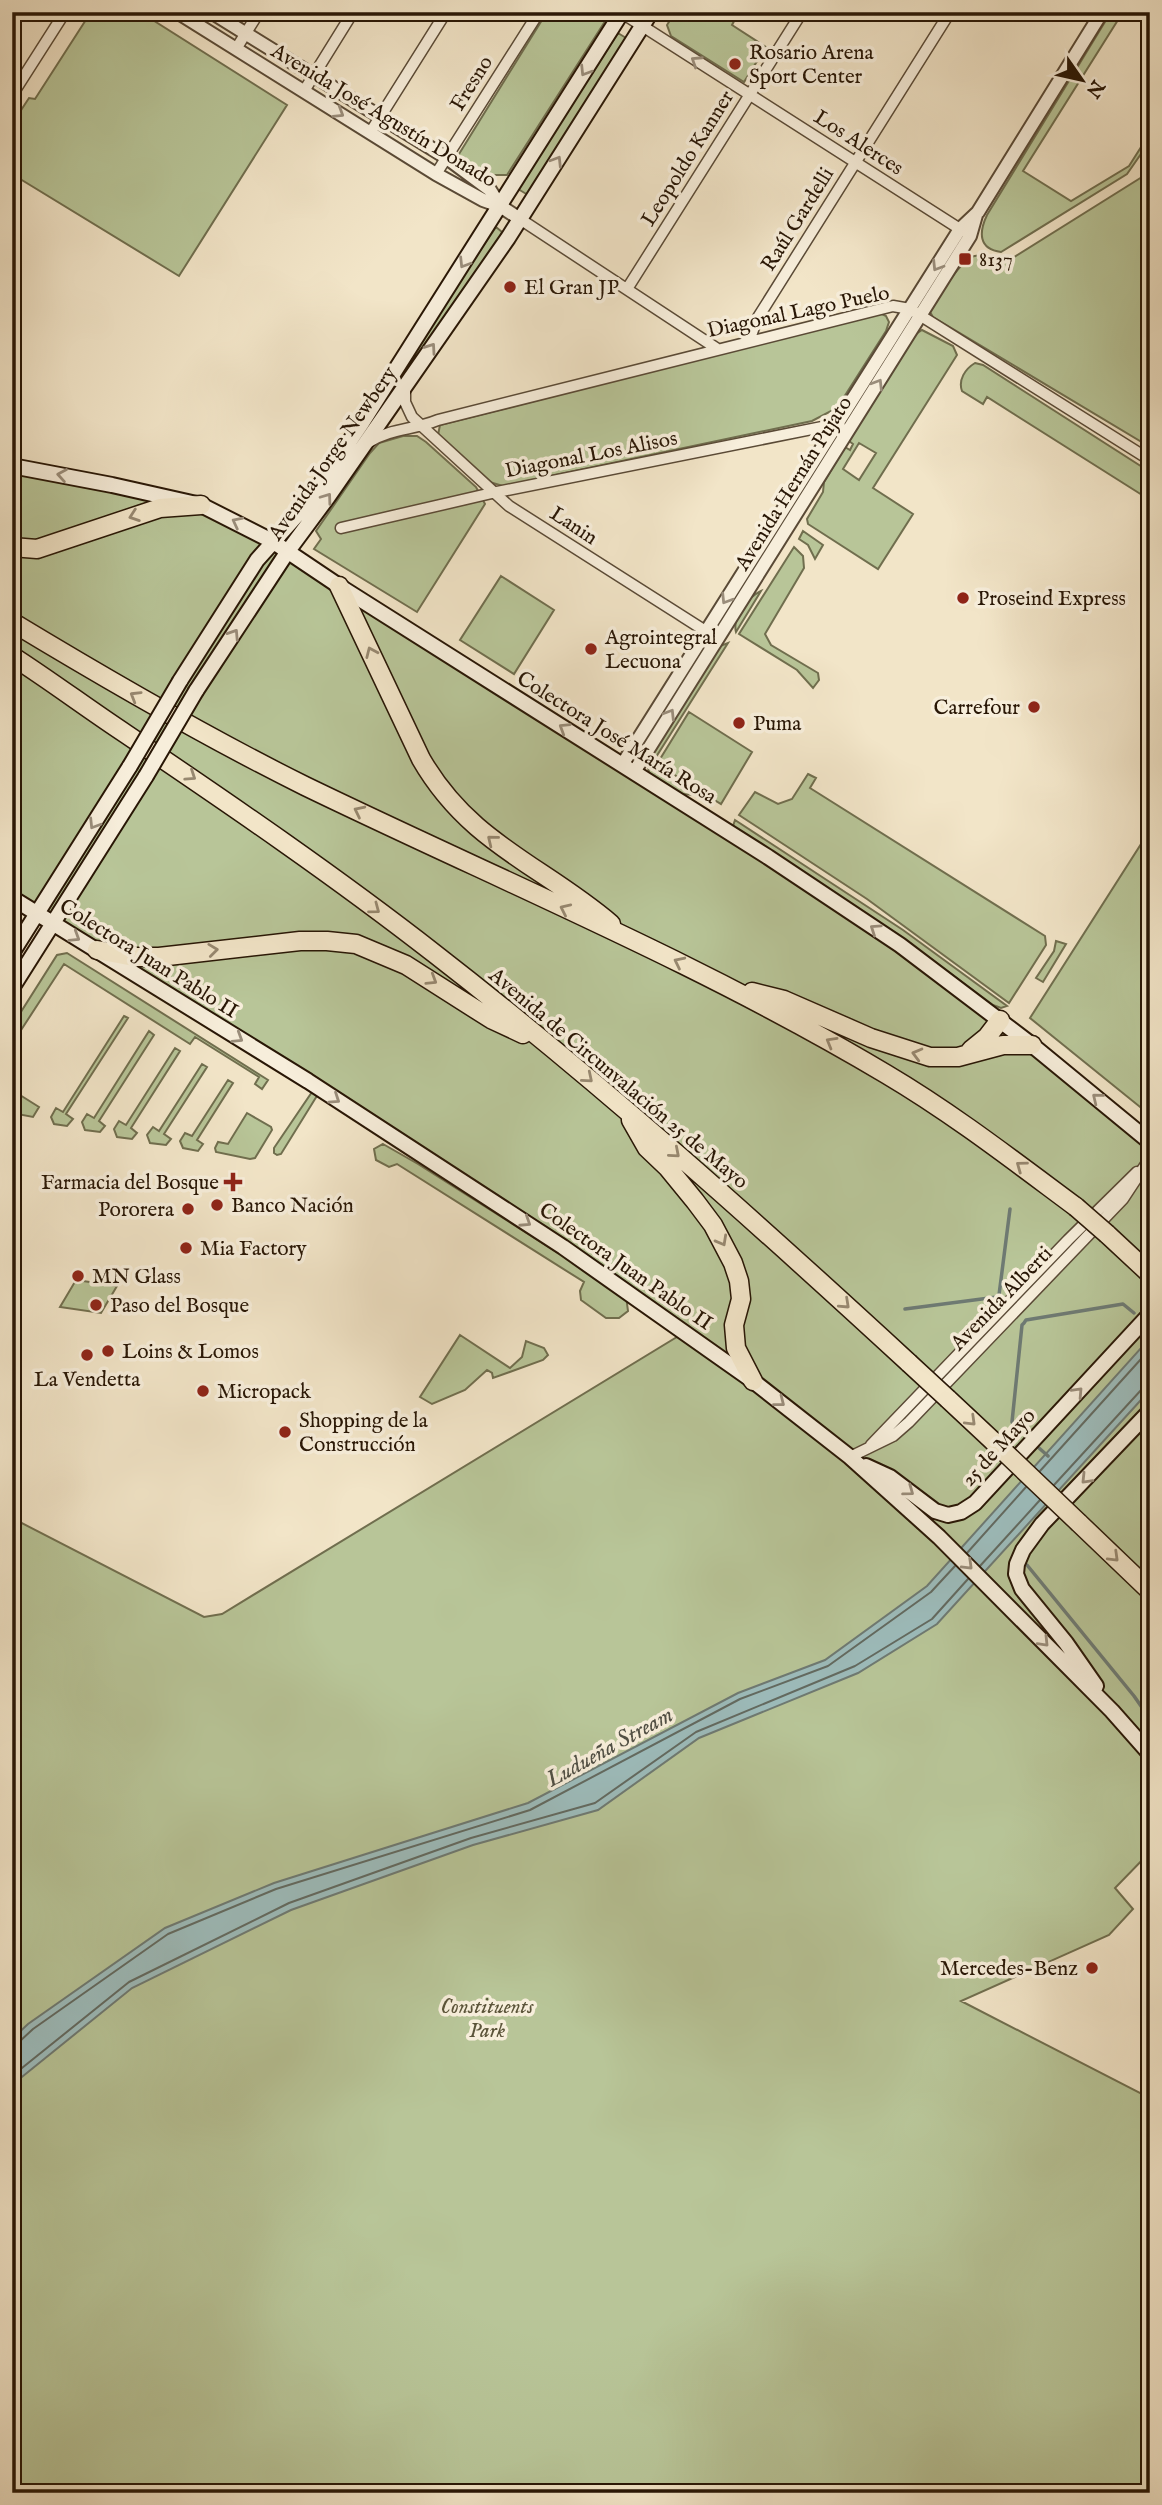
<svg xmlns="http://www.w3.org/2000/svg" width="1162" height="2505" viewBox="0 0 1162 2505" font-family="'IM FELL English',serif">
<style>
.green{fill:#b8c598;stroke:#706e4e;stroke-width:2;fill-rule:evenodd}
.water{fill:#9dbdbd;stroke:#6e7a73;stroke-width:2}
.lines{fill:none;stroke-linecap:round;stroke-linejoin:round}
.shore{stroke:#626a61;stroke-width:2}
.stream{stroke:#6e7a73;stroke-width:3.5}
.minor-casing{stroke:#5a4a36;stroke-width:13}
.tertiary-casing{stroke:#5a4a36;stroke-width:16}
.secondary-casing{stroke:#281605;stroke-width:18}
.motorway-casing{stroke:#281605;stroke-width:21}
.minor{stroke:#f7eedb;stroke-width:10}
.tertiary{stroke:#f7eedb;stroke-width:12}
.secondary{stroke:#f7eedb;stroke-width:14}
.motorway{stroke:#f2e5c8;stroke-width:18}
.secondary-bridge-casing{stroke:#281605;stroke-width:18;stroke-linecap:butt}
.motorway-bridge-casing{stroke:#281605;stroke-width:21;stroke-linecap:butt}
.secondary-bridge{stroke:#f7eedb;stroke-width:14}
.motorway-bridge{stroke:#f2e5c8;stroke-width:18}
.oneway{stroke:#9a8d7b}
.oneway2{stroke:#978870}
.poi-dot{fill:#8f2418;stroke:#f7eedb;stroke-width:2.5}
.labels{text-anchor:middle;stroke-width:7;stroke-linejoin:round;paint-order:stroke}
.poi-label{font-size:21px;fill:#281605;stroke:#f7eedb;text-anchor:start}
.street-label{font-size:21px;fill:#281605;stroke:#f7eedb}
.park-label{font-size:21px;font-style:italic;fill:#5a5338;stroke:#f7eedb}
.water-label{font-size:23px;font-style:italic;fill:#515045;stroke:#f7eedb}
</style>
<rect width="100%" height="100%" fill="#f2e5c8"/>
<filter id="stains"><feTurbulence type="fractalNoise" baseFrequency=".00286" numOctaves="4"/><feColorMatrix values="0 0 0 0 .2 0 0 0 0 .09 0 0 0 0 .02 0 0 0 .5 -.17"/></filter>
<radialGradient id="worn" r=".72"><stop offset=".6" stop-color="#630" stop-opacity="0"/><stop offset="1" stop-color="#630" stop-opacity=".3"/></radialGradient>
<path class="green" d="M91,12H140L287,105L179,276L12,174V124L29,98L35,99Z
M547,12H611L507,175H484L459,159V154Z
M675,12H739L732,25L766,47L744,82L671,36L667,25Z
M1111,12H1123L1023,171L1071,201L1129,166L1150,133V141L1127,174L1001,252C978,249 979,232 987,215Z
M618,33L626,38L528,195L518,189Z
M1150,172V447L933,317L930,312C938,299 964,251 979,256C992,260 997,264 1011,259Z
M496,227L502,232L500,237L303,523L298,520Z
M880,313L886,316L889,322L886,331L837,408L812,421L503,486L486,481L438,435L440,425Z
M922,330L953,346L957,355L873,488L913,514L878,569L808,524L807,519L823,492L824,482L845,447L850,450L853,444L849,441L916,334ZM859,443L876,453L859,480L843,469Z
M975,363L983,365L1150,472V500L987,397L983,404L962,391C958,380 965,369 975,363Z
M403,436H417L426,442L476,487L485,504L417,612L314,549L321,539L316,531L370,453L379,443Z
M12,466L235,521L900,945L1150,1142V1852L1115,1888L1133,1909L1109,1935L961,2001L1150,2098V2493H12V1518L204,1617L222,1614L685,1332L12,898Z
M803,531L823,545L815,559L808,545L799,539Z
M794,547L803,556L804,568L765,634L771,645L818,673L819,680L813,688L797,670L739,634Z
M501,576L554,610L514,674L460,640Z
M761,591L736,632C732,617 748,597 761,591Z
M728,643L651,765L696,795L681,794L649,773L647,761L720,646Z
M689,712L752,752L721,804L657,764Z
M808,774L816,778L810,788L1045,936L1046,945L1009,1003L867,899L739,815L755,792L778,804L792,799Z
M735,820L903,930L1007,1006L1001,1008L993,1005L900,936L733,826Z
M1150,830V1115L1030,1018Z
M1056,941L1066,944L1043,982L1036,978L1054,951Z
M67,953L268,1080L262,1089L255,1084L259,1077L195,1037L190,1044L64,964L12,1044V1026L57,955Z
M124,1016L128,1018L66,1114L73,1119L67,1126L54,1124L51,1117L56,1108L63,1112Z
M149,1031L154,1035L99,1121L105,1126L100,1132L85,1130L82,1122L87,1114L94,1118Z
M175,1048L180,1051L131,1128L137,1133L132,1139L117,1137L114,1129L119,1121L126,1125Z
M202,1064L207,1067L164,1134L171,1139L166,1145L150,1143L147,1135L153,1127L159,1131Z
M228,1080L233,1083L197,1140L203,1144L198,1151L183,1148L180,1141L185,1133L192,1136Z
M12,1090L39,1107L33,1117L12,1113Z
M312,1092L317,1096L315,1099L281,1154L277,1155L274,1153V1148Z
M247,1113L271,1127L272,1130L255,1158L250,1159L216,1152L215,1148L218,1142L228,1144Z
M383,1144L418,1164L626,1296L628,1311L619,1318H606L581,1300L580,1291L584,1282L397,1164L389,1167L376,1160L374,1149Z
M76,1280L117,1286L101,1313L60,1307Z
M460,1335L510,1368L522,1357L526,1341L544,1348L548,1355L543,1360L493,1378L492,1373L487,1370L465,1390L432,1404L420,1397Z"/>
<path class="water" d="M1150,1338V1390L937,1624L858,1673L699,1738L598,1810L473,1845L291,1910L132,1988L12,2085V2039L28,2024L165,1928L274,1883L528,1803L738,1693L825,1660L927,1586Z"/>
<g class="lines">
<path class="shore" d="M1040,1471L1150,1349
M1054,1485L1142,1389L1150,1386
M967,1553L1026,1487
M980,1566L1040,1500
M12,2043L19,2042L33,2029L168,1934L276,1889L530,1810L740,1699L828,1666L931,1592L955,1566
M12,2076L129,1982L289,1903L471,1838L595,1803L696,1732L855,1666L932,1619L968,1579"/>
<path class="stream" d="M997,1297L999,1295L1010,1209
M905,1309L997,1297
M1024,1323L1026,1320L1123,1304L1134,1313
M1019,1431L1012,1422L1022,1325L1024,1323
M1039,1448L1048,1456
M1027,1565L1134,1696L1150,1719"/>
<defs>
<path id="minor" d="M622,13L963,231
M236,49L259,12
M304,91L353,12
M12,95L65,12
M370,133L446,12
M436,174L539,12
M520,219L716,348
M627,289L802,12
M749,341L757,319L950,12
M405,386V402L412,417L509,506L718,639
M369,442C391,428 414,430 438,420L893,306L910,309L1150,460
M341,528L492,493L837,424L840,426
M871,1445L1068,1240L1137,1172
M850,1457L893,1436L909,1422L1123,1199L1148,1161"/>
<path id="tertiary" d="M177,12L436,174L483,200L500,206L520,219
M211,12L447,158L490,190L500,206
M622,765L960,229L978,212L1102,12
M634,772L970,236L976,215"/>
<path id="secondary" d="M12,466L112,485L201,505L272,541L339,586L768,857L900,945L1032,1045L1150,1142
M180,681L257,560L307,504L362,423L622,12
M196,691L288,551L328,497L508,238L651,12
M12,898L308,1081L563,1247L753,1381L850,1457L939,1537L1112,1711L1150,1754
M12,953L130,766
M12,988L146,776
M866,1466L890,1477L935,1511L948,1515L961,1512L975,1503L1150,1314
M1096,1686L1066,1643L1022,1589L1016,1574L1017,1564L1023,1550L1042,1524L1150,1411"/>
<path id="motorway" d="M12,547L37,549L160,508L201,505
M339,586L421,759C470,844 542,865 611,924
M12,622C108,680 204,736 305,786C499,880 700,963 886,1074C952,1113 1014,1161 1076,1207
M12,656C51,681 88,709 126,734C231,805 335,876 435,954C600,1082 756,1222 909,1363
M97,950L134,957H159L300,941H327L356,944L406,965L491,1019L523,1034
M752,992L784,1000L871,1038L930,1057H958L1003,1045H1032
M971,1050L987,1037L1000,1020
M631,1120L647,1148L668,1168L695,1201L713,1225L733,1263L739,1281L741,1299L734,1325L736,1348L753,1381
M1107,1234L1150,1274
M948,1399L994,1442
M1079,1523L1150,1591"/>
</defs>
<use href="#minor" class="minor-casing"/>
<use href="#tertiary" class="tertiary-casing"/>
<use href="#secondary" class="secondary-casing"/>
<use href="#motorway" class="motorway-casing"/>
<use href="#minor" class="minor"/>
<use href="#tertiary" class="tertiary"/>
<use href="#secondary" class="secondary"/>
<use href="#motorway" class="motorway"/>
<defs>
<path id="secondary-bridge" d="M130,766L180,681
M146,776L196,691"/>
<path id="motorway-bridge" d="M1076,1207L1107,1234
M909,1363L948,1399
M994,1442L1079,1523"/>
</defs>
<use href="#secondary-bridge" class="secondary-bridge-casing"/>
<use href="#motorway-bridge" class="motorway-bridge-casing"/>
<use href="#secondary-bridge" class="secondary-bridge"/>
<use href="#motorway-bridge" class="motorway-bridge"/>
</g>
<defs><path id="oneway-chevron" d="M-2-3.5L2.5 0L-2 3.5" fill="none" stroke-width="1.6" stroke-linecap="round" stroke-linejoin="round" transform="scale(1.75)"/></defs>
<g class="oneway">
<use href="#oneway-chevron" transform="translate(696 61) rotate(-147)"/>
<use href="#oneway-chevron" transform="translate(585 71) rotate(122)"/>
<use href="#oneway-chevron" transform="translate(339 113) rotate(32)"/>
<use href="#oneway-chevron" transform="translate(557 161) rotate(-58)"/>
<use href="#oneway-chevron" transform="translate(464 263) rotate(122)"/>
<use href="#oneway-chevron" transform="translate(937 266) rotate(122)"/>
<use href="#oneway-chevron" transform="translate(431 348) rotate(-55)"/>
<use href="#oneway-chevron" transform="translate(878 384) rotate(-58)"/>
<use href="#oneway-chevron" transform="translate(62 475) rotate(-170)"/>
<use href="#oneway-chevron" transform="translate(327 498) rotate(-54)"/>
<use href="#oneway-chevron" transform="translate(237 522) rotate(-153)"/>
<use href="#oneway-chevron" transform="translate(726 599) rotate(122)"/>
<use href="#oneway-chevron" transform="translate(234 634) rotate(-57)"/>
<use href="#oneway-chevron" transform="translate(670 714) rotate(-58)"/>
<use href="#oneway-chevron" transform="translate(564 728) rotate(-148)"/>
<use href="#oneway-chevron" transform="translate(94 824) rotate(122)"/>
<use href="#oneway-chevron" transform="translate(875 929) rotate(-146)"/>
<use href="#oneway-chevron" transform="translate(75 937) rotate(32)"/>
<use href="#oneway-chevron" transform="translate(238 1038) rotate(32)"/>
<use href="#oneway-chevron" transform="translate(1097 1098) rotate(-141)"/>
<use href="#oneway-chevron" transform="translate(335 1099) rotate(34)"/>
<use href="#oneway-chevron" transform="translate(526 1222) rotate(33)"/>
<use href="#oneway-chevron" transform="translate(1078 1392) rotate(-47)"/>
<use href="#oneway-chevron" transform="translate(780 1402) rotate(38)"/>
<use href="#oneway-chevron" transform="translate(1086 1479) rotate(134)"/>
<use href="#oneway-chevron" transform="translate(909 1491) rotate(36)"/>
<use href="#oneway-chevron" transform="translate(968 1565) rotate(44)"/>
<use href="#oneway-chevron" transform="translate(1044 1642) rotate(46)"/>
</g>
<g class="oneway2">
<use href="#oneway-chevron" transform="translate(134 516) rotate(161)"/>
<use href="#oneway-chevron" transform="translate(371 652) rotate(-114)"/>
<use href="#oneway-chevron" transform="translate(135 696) rotate(-149)"/>
<use href="#oneway-chevron" transform="translate(191 776) rotate(34)"/>
<use href="#oneway-chevron" transform="translate(359 811) rotate(-154)"/>
<use href="#oneway-chevron" transform="translate(492 840) rotate(-141)"/>
<use href="#oneway-chevron" transform="translate(375 909) rotate(37)"/>
<use href="#oneway-chevron" transform="translate(565 909) rotate(-155)"/>
<use href="#oneway-chevron" transform="translate(213 950) rotate(-7)"/>
<use href="#oneway-chevron" transform="translate(679 962) rotate(-154)"/>
<use href="#oneway-chevron" transform="translate(432 980) rotate(32)"/>
<use href="#oneway-chevron" transform="translate(831 1042) rotate(-150)"/>
<use href="#oneway-chevron" transform="translate(917 1054) rotate(-165)"/>
<use href="#oneway-chevron" transform="translate(588 1078) rotate(40)"/>
<use href="#oneway-chevron" transform="translate(675 1153) rotate(41)"/>
<use href="#oneway-chevron" transform="translate(1021 1166) rotate(-144)"/>
<use href="#oneway-chevron" transform="translate(722 1241) rotate(61)"/>
<use href="#oneway-chevron" transform="translate(845 1304) rotate(43)"/>
<use href="#oneway-chevron" transform="translate(971 1421) rotate(44)"/>
<use href="#oneway-chevron" transform="translate(1114 1557) rotate(44)"/>
</g>
<g class="poi-dot">
<circle cx="735" cy="64" r="7"/>
<rect x="958" y="252" width="14" height="14" rx="3.5"/>
<circle cx="510" cy="287" r="7"/>
<circle cx="963" cy="598" r="7"/>
<circle cx="591" cy="649" r="7"/>
<circle cx="1034" cy="707" r="7"/>
<circle cx="739" cy="723" r="7"/>
<path d="M229.5 1171.5h7v7h7v7h-7v7h-7v-7h-7v-7h7z"/>
<circle cx="217" cy="1205" r="7"/>
<circle cx="188" cy="1209" r="7"/>
<circle cx="186" cy="1248" r="7"/>
<circle cx="78" cy="1276" r="7"/>
<circle cx="96" cy="1305" r="7"/>
<circle cx="108" cy="1351" r="7"/>
<circle cx="87" cy="1355" r="7"/>
<circle cx="203" cy="1391" r="7"/>
<circle cx="285" cy="1432" r="7"/>
<circle cx="1092" cy="1968" r="7"/>
</g>
<g class="labels">
<g class="poi-label">
<text x="749" y="59">Rosario Arena<tspan x="749" dy="24">Sport Center</tspan></text>
<text x="979" y="266">8137</text>
<text x="524" y="294">El Gran JP</text>
<text x="977" y="605">Proseind Express</text>
<text x="605" y="644">Agrointegral<tspan x="605" dy="24">Lecuona</tspan></text>
<text x="1020" y="714" text-anchor="end">Carrefour</text>
<text x="753" y="730">Puma</text>
<text x="219" y="1189" text-anchor="end">Farmacia del Bosque</text>
<text x="231" y="1212">Banco Nación</text>
<text x="174" y="1216" text-anchor="end">Pororera</text>
<text x="200" y="1255">Mia Factory</text>
<text x="92" y="1283">MN Glass</text>
<text x="110" y="1312">Paso del Bosque</text>
<text x="122" y="1358">Loins &amp; Lomos</text>
<text x="87" y="1386" text-anchor="middle">La Vendetta</text>
<text x="217" y="1398">Micropack</text>
<text x="299" y="1427">Shopping de la<tspan x="299" dy="24">Construcción</tspan></text>
<text x="1078" y="1975" text-anchor="end">Mercedes-Benz</text>
</g>
<g class="street-label">
<text transform="translate(471 83) rotate(-58)" y="7">Fresno</text>
<text transform="translate(384 115) rotate(31)" y="7">Avenida José Agustín Donado</text>
<text transform="translate(859 142) rotate(33)" y="7">Los Alerces</text>
<text transform="translate(687 158) rotate(-58)" y="7">Leopoldo Kanner</text>
<text transform="translate(797 219) rotate(-58)" y="7">Raúl Gardelli</text>
<text transform="translate(798 311) rotate(-12)" y="7">Diagonal Lago Puelo</text>
<text transform="translate(332 453) rotate(-55)" y="7">Avenida Jorge Newbery</text>
<text transform="translate(591 454) rotate(-11)" y="7">Diagonal Los Alisos</text>
<text transform="translate(793 483) rotate(-58)" y="7">Avenida Hernán Pujato</text>
<text transform="translate(574 525) rotate(33)" y="7">Lanin</text>
<text transform="translate(617 737) rotate(32)" y="7">Colectora José María Rosa</text>
<text transform="translate(149 958) rotate(32)" y="7">Colectora Juan Pablo II</text>
<text transform="translate(619 1078) rotate(40)" y="7">Avenida de Circunvalación 25 de Mayo</text>
<text transform="translate(626 1266) rotate(35)" y="7">Colectora Juan Pablo II</text>
<text transform="translate(1001 1298) rotate(-46)" y="7">Avenida Alberti</text>
<text transform="translate(998 1447) rotate(-47)" y="7">25 de Mayo</text>
</g>
<g class="park-label">
<text x="487" y="2013">Constituents<tspan x="487" dy="24">Park</tspan></text>
</g>
<g class="water-label">
<text transform="translate(609 1746) rotate(-29)" y="8">Ludueña Stream</text>
</g>
</g>
<rect width="1162" height="2505" fill="none" stroke="#f2e5c8" stroke-width="42"/>
<rect x="14" y="14" width="1134" height="2477" fill="none" stroke="#281605" stroke-width="3.5"/>
<rect x="21" y="21" width="1120" height="2463" fill="none" stroke="#281605" stroke-width="2"/>
<g transform="translate(1082 80) rotate(124)" stroke="#f7eedb" stroke-width="5" paint-order="stroke">
<path d="M0-5L12 26L0 18L-12 26Z" fill="#281605"/>
<text y="-10" font-size="19" font-weight="bold" text-anchor="middle" fill="#281605">N</text>
</g>
<rect width="100%" height="100%" filter="url(#stains)"/>
<rect width="100%" height="100%" fill="url(#worn)"/>
</svg>
